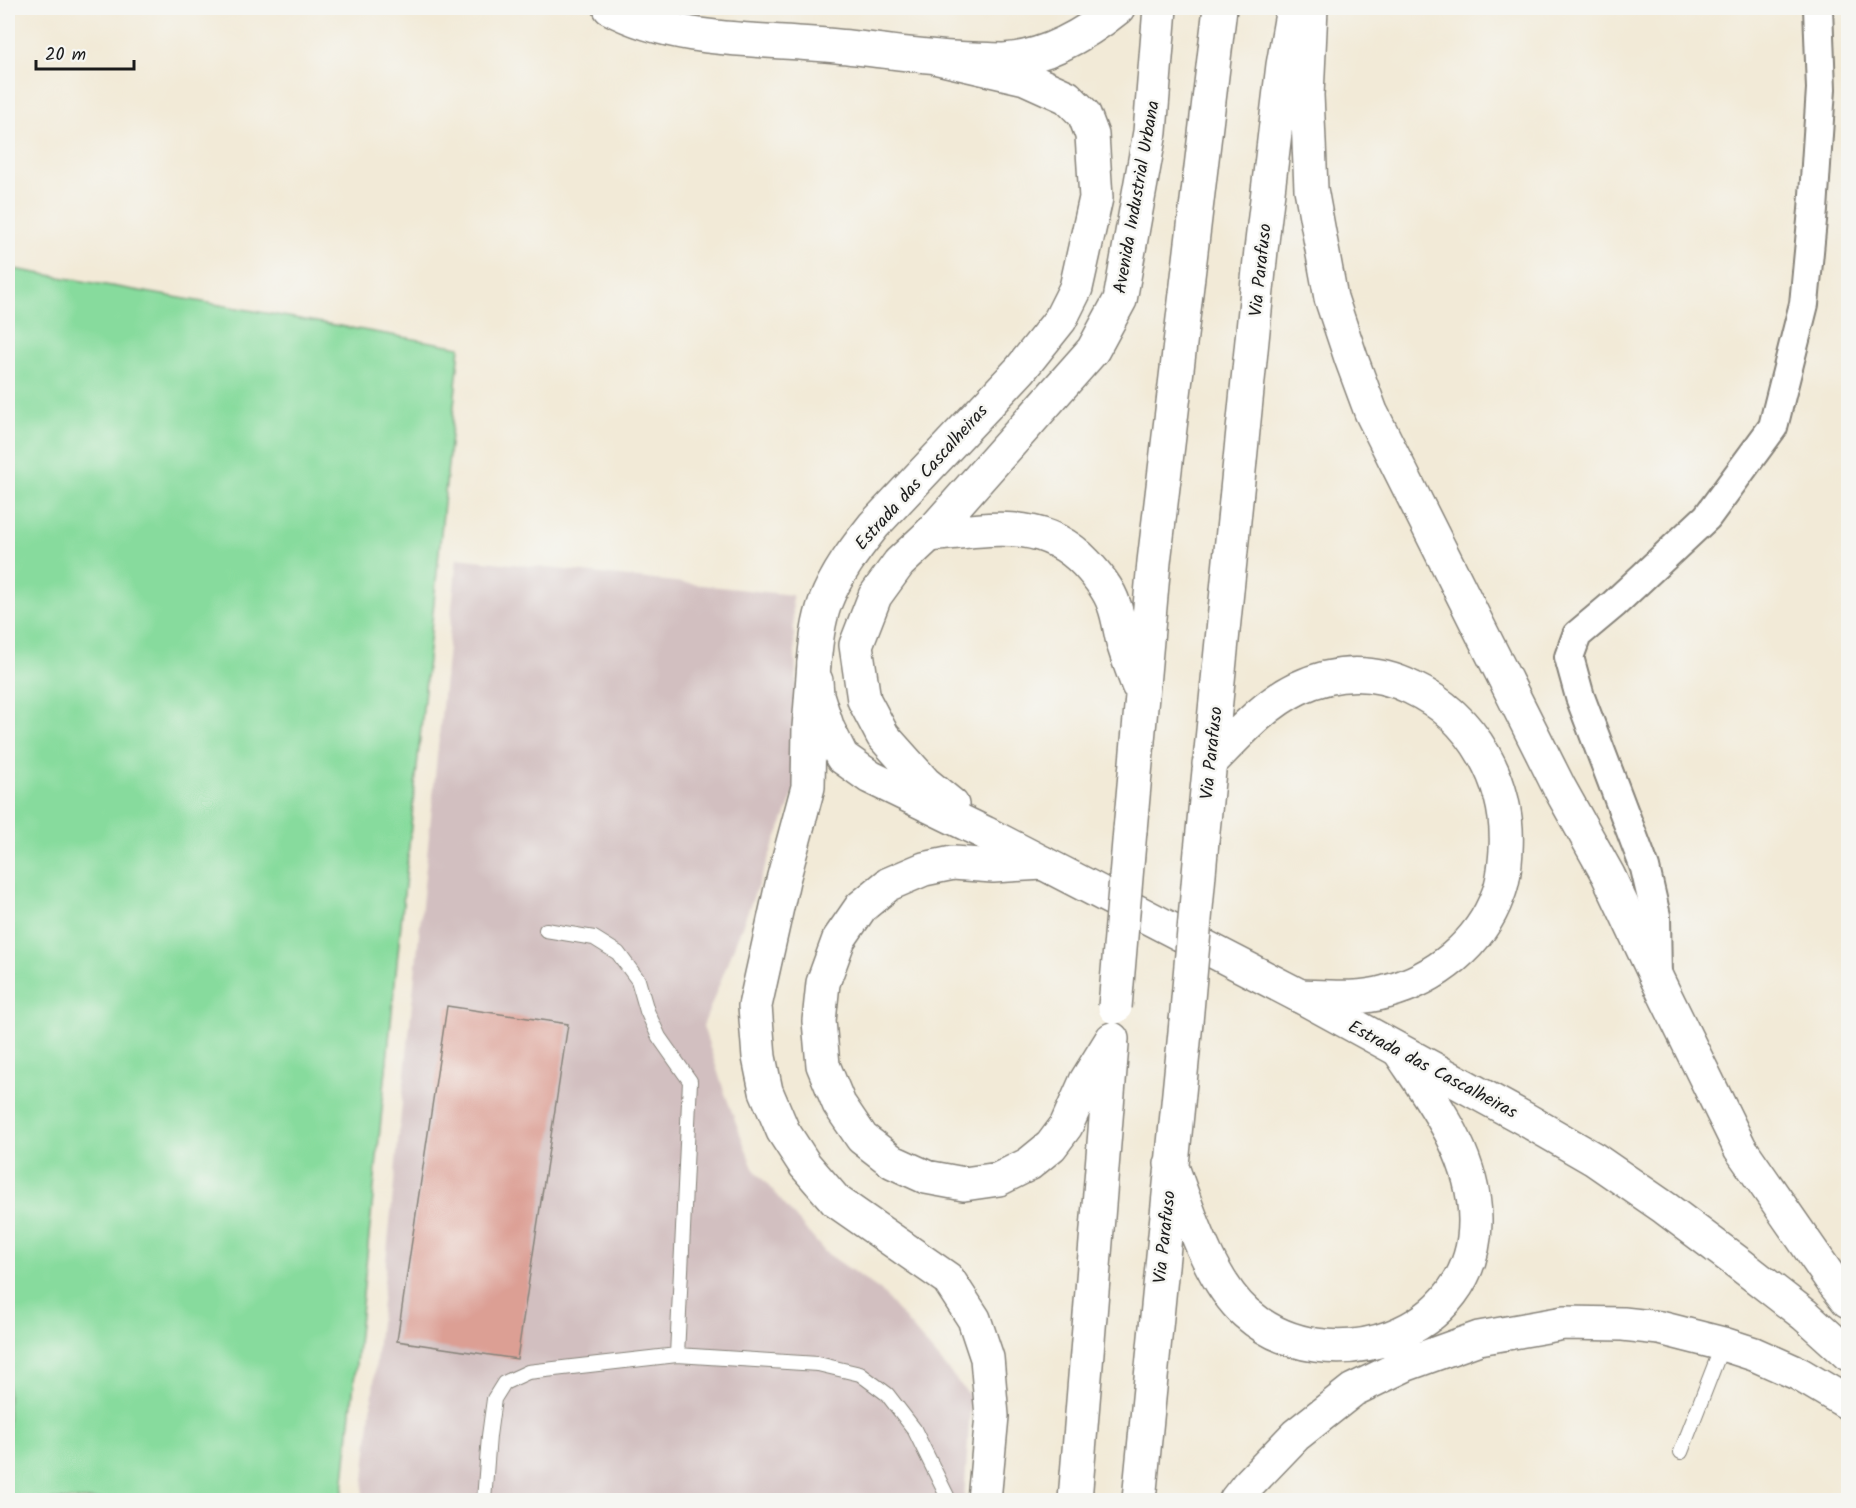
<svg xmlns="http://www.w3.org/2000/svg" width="1856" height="1508" viewBox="0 0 1856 1508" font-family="Kalam,sans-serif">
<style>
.industrial{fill:#d2bfc0}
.green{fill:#87db9d;stroke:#527c5c;stroke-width:1.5}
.building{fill:#dc9f94}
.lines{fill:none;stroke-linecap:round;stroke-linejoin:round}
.service-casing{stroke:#87837a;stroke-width:16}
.minor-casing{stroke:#87837a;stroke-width:32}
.tertiary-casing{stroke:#87837a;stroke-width:36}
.primary-casing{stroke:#87837a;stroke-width:36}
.trunk-casing{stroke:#87837a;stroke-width:36}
.service{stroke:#fff;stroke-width:14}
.minor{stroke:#fff;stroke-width:28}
.tertiary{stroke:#fff;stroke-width:33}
.primary{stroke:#fff;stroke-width:33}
.trunk{stroke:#fff;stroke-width:33}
.trunk-bridge-casing{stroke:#87837a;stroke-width:36;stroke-linecap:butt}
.trunk-bridge{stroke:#fff;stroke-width:33}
.labels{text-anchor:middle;stroke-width:5;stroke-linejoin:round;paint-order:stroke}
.street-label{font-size:18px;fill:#1c1c1c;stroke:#f6f6f2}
</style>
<rect width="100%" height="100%" fill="#f6f6f2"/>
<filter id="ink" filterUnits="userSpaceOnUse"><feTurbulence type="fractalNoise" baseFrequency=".0167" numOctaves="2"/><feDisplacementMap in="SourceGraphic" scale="12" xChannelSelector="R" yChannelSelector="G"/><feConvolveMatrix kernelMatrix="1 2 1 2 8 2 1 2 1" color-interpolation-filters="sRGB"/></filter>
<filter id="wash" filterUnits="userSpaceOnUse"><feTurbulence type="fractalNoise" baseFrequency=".008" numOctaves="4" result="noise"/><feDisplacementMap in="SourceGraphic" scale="24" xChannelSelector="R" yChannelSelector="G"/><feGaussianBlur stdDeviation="1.35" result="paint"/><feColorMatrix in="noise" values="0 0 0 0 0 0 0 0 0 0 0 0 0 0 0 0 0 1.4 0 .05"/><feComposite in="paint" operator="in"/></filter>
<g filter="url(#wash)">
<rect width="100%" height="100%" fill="#f2ead7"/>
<path class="industrial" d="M457,558L792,595L801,775L703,1026L724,1091L753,1168L825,1252L880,1290L971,1397L964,1500H362Z"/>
<path class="green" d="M8,268L460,347L342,1500H8Z"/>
<g id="blocks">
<path class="building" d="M447,1006L568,1024L517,1359L397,1341Z"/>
</g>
</g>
<g filter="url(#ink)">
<use href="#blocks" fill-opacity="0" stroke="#87837a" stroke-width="1.5"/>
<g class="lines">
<defs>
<path id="service" d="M546,930L594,938L618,953L638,980L647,1011L659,1037L690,1081L677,1355
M1681,1452L1723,1344
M484,1500L489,1436L494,1399L504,1383L528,1372L677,1355L818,1364L860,1374L887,1394L914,1429L949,1500"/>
<path id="minor" d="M1657,979L1656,916L1645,868L1580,697L1569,657L1577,635L1614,604L1707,517L1773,427L1804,304L1813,210L1821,89L1818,8"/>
<path id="tertiary" d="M610,8C677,44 762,38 837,46C882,50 927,58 973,59C983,59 994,60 1004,60C1047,57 1086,34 1118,8
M929,535L1093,350L1120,300L1150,132L1160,8
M814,663C816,643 818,622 825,603C836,574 855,549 874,525L1020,370L1060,320L1076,288L1096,198L1092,135L1084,114L1067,97L1025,78L938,58"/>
<path id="primary" d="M929,535L899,563L875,596L856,645L864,700L883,736L925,783L952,805
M816,681L817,695L828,729L842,757L870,777L985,833L1300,996L1525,1119L1594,1159L1665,1208L1737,1262L1805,1315L1848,1354"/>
<path id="trunk" d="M1311,8L1307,95L1311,189L1331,298L1351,358L1371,412L1559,787L1608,875L1658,981L1740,1148L1835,1285L1848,1301
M929,535C987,530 1042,516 1086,563C1097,575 1109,589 1114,605C1119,618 1120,632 1124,646C1128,659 1133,672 1138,685
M814,663L809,728L808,787L783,880L755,1006L759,1057L766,1091L783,1131L805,1165L836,1201L948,1279L974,1319L987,1358L992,1416L984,1500
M1209,764C1237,736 1263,705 1298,688C1336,670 1376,670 1412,688C1474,717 1510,783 1506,850C1505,865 1504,881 1498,895C1480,944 1436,979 1386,992C1359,1000 1329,997 1300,996
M1130,830L1154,562L1220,8
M1201,851L1261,250L1283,65L1293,8
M1043,863L993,866L953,863L924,869L889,884L861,907L839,939L823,983L819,1021L823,1065L839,1104L862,1138L893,1162L926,1177L964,1184L999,1179L1029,1164L1051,1146L1066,1126L1086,1081L1112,1039
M1171,1164C1188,1210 1209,1280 1246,1313C1327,1385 1477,1336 1475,1219C1474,1155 1434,1103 1400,1052
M1075,1500L1112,1045
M1139,1500L1186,1022
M1236,1500L1247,1486L1296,1435L1353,1390L1407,1364L1479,1338L1564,1323L1623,1324L1660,1328L1723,1344L1754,1354L1799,1374L1848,1403"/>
</defs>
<use href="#service" class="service-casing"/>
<use href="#minor" class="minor-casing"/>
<use href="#tertiary" class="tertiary-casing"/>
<use href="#primary" class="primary-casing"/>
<use href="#trunk" class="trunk-casing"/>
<use href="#service" class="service"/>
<use href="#minor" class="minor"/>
<use href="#tertiary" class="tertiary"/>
<use href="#primary" class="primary"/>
<use href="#trunk" class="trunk"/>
<defs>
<path id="trunk-bridge" d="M1115,1007L1130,830
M1186,1022L1201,851"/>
</defs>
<use href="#trunk-bridge" class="trunk-bridge-casing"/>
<use href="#trunk-bridge" class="trunk-bridge"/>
</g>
</g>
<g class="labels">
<g class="street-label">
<text transform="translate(1136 197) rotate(-80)" y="6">Avenida Industrial Urbana</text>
<text transform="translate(1260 270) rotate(-84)" y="6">Via Parafuso</text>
<text transform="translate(921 477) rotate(-48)" y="6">Estrada das Cascalheiras</text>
<text transform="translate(1211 753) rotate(-84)" y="6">Via Parafuso</text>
<text transform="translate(1433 1069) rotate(28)" y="6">Estrada das Cascalheiras</text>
<text transform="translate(1164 1237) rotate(-84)" y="6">Via Parafuso</text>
</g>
</g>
<rect width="1856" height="1508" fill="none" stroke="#f6f6f2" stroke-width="30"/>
<path d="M36 60v9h98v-9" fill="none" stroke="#1c1c1c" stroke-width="3"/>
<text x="45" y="60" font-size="18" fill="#1c1c1c" stroke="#f6f6f2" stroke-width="4.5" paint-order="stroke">20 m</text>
</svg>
